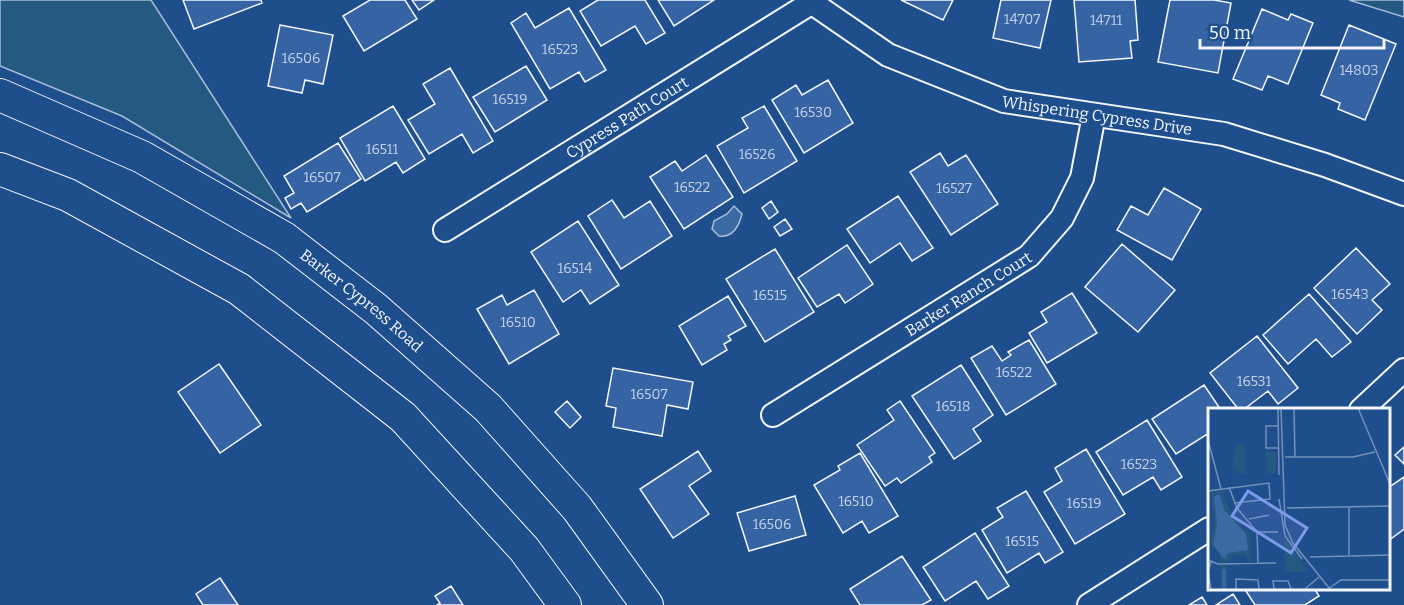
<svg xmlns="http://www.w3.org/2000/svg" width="1404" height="605" viewBox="0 0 1404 605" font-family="Bitter,serif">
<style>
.green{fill:#245a82;stroke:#a8bbd7;stroke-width:1.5}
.water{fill:#3b69a3;stroke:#a8bbd7;stroke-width:1.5}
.building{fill:#3563a3;stroke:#f2f6ff;stroke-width:1.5}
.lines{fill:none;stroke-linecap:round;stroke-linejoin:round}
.street-casing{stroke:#f2f6ff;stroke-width:26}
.secondary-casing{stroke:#f2f6ff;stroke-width:34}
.street{stroke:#1f4e8c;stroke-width:22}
.secondary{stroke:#1f4e8c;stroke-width:32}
.labels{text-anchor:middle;stroke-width:4.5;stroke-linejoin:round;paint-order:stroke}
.number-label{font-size:14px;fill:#c3d1e8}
.street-label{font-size:16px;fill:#f2f6ff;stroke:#1f4e8c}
.inset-river{fill:none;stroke:#3b69a3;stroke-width:3}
.inset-road{fill:none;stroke:#7391ba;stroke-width:1.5}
.view{fill:#7d9aea;fill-opacity:0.15;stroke:#7d9aea;stroke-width:3}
.inset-edge{fill:none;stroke:#f2f6ff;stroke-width:3}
</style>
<rect width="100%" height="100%" fill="#1f4e8c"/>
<path class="green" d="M0,0H151L291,218L122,116L0,66Z
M1349,0H1404V17Z"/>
<path class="water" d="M734,206L742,214C739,226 733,238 719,236L712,229L714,221L727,214Z"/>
<path class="building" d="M183,0H261L262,3L194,29Z
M370,0H405L417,19L364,51L343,16Z
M412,0H434L419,10Z
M598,0H645L665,33L646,44L635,26L601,46L580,11Z
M658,0H714L674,26Z
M901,0H953L943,20Z
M1001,0H1051L1040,48L993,38Z
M1074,0H1135L1138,40L1130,41L1132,58L1079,62Z
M1170,0H1214L1231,3L1218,73L1158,62Z
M569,8L606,70L585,82L579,72L550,89L511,23L526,13L535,28Z
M1262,9L1288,20L1291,14L1313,23L1288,84L1268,76L1262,90L1233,79Z
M280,25L333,35L323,84L305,80L302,93L268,86Z
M1349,25L1396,44L1365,120L1338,109L1340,103L1321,95Z
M526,66L547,100L495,132L473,97Z
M450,68L493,141L473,153L462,134L429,154L408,120L435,104L423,84Z
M828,80L853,123L804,153L772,100L796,85L802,95Z
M393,106L425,159L403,173L396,162L365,181L340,138Z
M764,106L797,161L744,193L717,146L748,128L742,118Z
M338,143L361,179L307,212L301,203L291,209L285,198L294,193L284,176Z
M940,153L948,166L966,155L998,204L951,235L910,172Z
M706,155L733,197L684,229L650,177L675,161L682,171Z
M1164,188L1201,209L1172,260L1117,230L1131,206L1148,215Z
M898,196L933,248L912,261L900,243L870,263L847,229Z
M612,200L624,218L650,201L672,236L621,269L588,216Z
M771,201L778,212L769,219L762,208Z
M785,219L792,229L780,236L774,227Z
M578,221L619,285L590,304L581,290L563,302L531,252Z
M1122,244L1175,290L1138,332L1085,287Z
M847,245L873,284L845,303L839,294L817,307L798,278Z
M1356,248L1390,284L1372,300L1382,310L1357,334L1314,288Z
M775,249L814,312L765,342L726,279Z
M534,290L559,334L509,364L477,309L502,295L507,305Z
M1072,293L1097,333L1047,363L1029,333L1047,322L1041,312Z
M1309,294L1351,342L1332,357L1316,339L1288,364L1263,335Z
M728,296L746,326L728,336L731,340L724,344L727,350L702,365L679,326Z
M1257,336L1298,388L1278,404L1268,391L1243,410H1239L1210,373Z
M1029,340L1056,384L1006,415L971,358L992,346L1002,361L1011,355L1008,352Z
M219,364L261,425L220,453L178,392Z
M961,365L993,415L973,429L981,441L954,459L912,396Z
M613,368L693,382L688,409L667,405L662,436L613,427L616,408L606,406Z
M1204,385L1221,410H1209V433L1176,454L1152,419Z
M567,401L581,417L570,428L555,412Z
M900,401L935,453L929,457L932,462L901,483L897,478L885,486L857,445L894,420L887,410Z
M1147,420L1182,477L1161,490L1153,477L1123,495L1096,452Z
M1404,447V464L1395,455Z
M1086,449L1125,514L1075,544L1044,492L1062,481L1055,468Z
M698,451L711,471L689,486L709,514L673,538L640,489Z
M860,453L898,516L869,533L862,521L843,533L814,485L840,470L838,466Z
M1404,477V529L1388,541V488Z
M1026,491L1063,552L1045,563L1039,553L1007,573L982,530L1003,517L997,508Z
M795,496L806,535L749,551L737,513Z
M975,533L1009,586L988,599L976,581L945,601L923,567Z
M902,556L931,600L922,605H860L850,589Z
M220,578L238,605H203L196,594Z
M451,586L463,605H437L440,603L435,596Z
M1244,588H1314L1319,596L1305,605H1255Z
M1233,594L1240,605H1216Z
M1202,597L1207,605H1189Z"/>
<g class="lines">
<defs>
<g id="street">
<path id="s1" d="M808,0L888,55L1004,101L1224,134L1325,165L1404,194"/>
<path id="s2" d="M445,230L811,3"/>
<path d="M1361,410L1404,370"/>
<path id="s3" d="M773,415L1029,256L1062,218L1082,178L1094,115"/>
<path d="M1089,605L1209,529"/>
</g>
<g id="secondary">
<path id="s4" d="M0,95L142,157L284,238L376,309L488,408L577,508L647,605"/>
<path d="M0,169L68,195L239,289L403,417L524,549L565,605"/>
</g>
</defs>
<use href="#street" class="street-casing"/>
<use href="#secondary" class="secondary-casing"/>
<use href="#street" class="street"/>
<use href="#secondary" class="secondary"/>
</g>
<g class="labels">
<g class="number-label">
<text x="1022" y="24">14707</text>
<text x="1106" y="25">14711</text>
<text x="560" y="54">16523</text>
<text x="301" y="63">16506</text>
<text x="1359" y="75">14803</text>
<text x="510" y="104">16519</text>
<text x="813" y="117">16530</text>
<text x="382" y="154">16511</text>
<text x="757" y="159">16526</text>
<text x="322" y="182">16507</text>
<text x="692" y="192">16522</text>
<text x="954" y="193">16527</text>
<text x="575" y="273">16514</text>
<text x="1350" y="299">16543</text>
<text x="770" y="300">16515</text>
<text x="518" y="327">16510</text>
<text x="1014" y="377">16522</text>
<text x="1254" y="386">16531</text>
<text x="649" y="399">16507</text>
<text x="953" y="411">16518</text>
<text x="1139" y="469">16523</text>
<text x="856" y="506">16510</text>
<text x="1084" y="508">16519</text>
<text x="772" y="529">16506</text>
<text x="1022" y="546">16515</text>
</g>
<g class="street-label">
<text dy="6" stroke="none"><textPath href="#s1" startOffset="316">Whispering Cypress Drive</textPath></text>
<text dy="6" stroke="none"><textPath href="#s2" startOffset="214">Cypress Path Court</textPath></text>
<text dy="6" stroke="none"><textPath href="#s3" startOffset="230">Barker Ranch Court</textPath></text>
<text dy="6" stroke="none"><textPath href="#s4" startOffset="418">Barker Cypress Road</textPath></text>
</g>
</g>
<g transform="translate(1208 408)">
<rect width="182" height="182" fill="#1f4e8c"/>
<path d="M28,36L37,37L38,65L32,66L24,61ZM58,44H68V65H58ZM14,83L25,108L41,125L47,122L42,127V154H39L38,147H24L23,154H12V144L2,137L6,114L3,84ZM76,128L81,137L101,164H77ZM12,156L20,157V181H13Z" fill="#245a82"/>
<path d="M11,86L17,103L38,126L40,142L20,145L16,151L5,137L9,115L6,89Z" fill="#3b69a3"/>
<path class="inset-river" d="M16,161V181"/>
<path class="inset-road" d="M70,0L71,67M73,0L77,117L85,135L122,181M86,0L87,49M150,0L182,76M70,18H58V40H70M0,32L13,81M77,49H145L167,44M21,79L29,100L49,124L50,155M0,83L61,75L62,91L26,95M71,91L77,128L94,151M141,99V147M79,100L182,98M41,111L61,107M49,124H70M102,149L182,147M0,152L10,156L68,155M3,154L0,164L3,181M28,181V171L50,172L51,181M66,181L65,173H80L83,181M97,181L111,169M120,181L133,172H182"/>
<path class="view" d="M40,83L99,120L83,145L24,108Z"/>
<rect width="182" height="182" class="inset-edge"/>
</g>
<path d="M1200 39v9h184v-9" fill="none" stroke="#f2f6ff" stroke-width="3"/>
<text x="1209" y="39" font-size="18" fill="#f2f6ff" stroke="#1f4e8c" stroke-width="4.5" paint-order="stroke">50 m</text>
</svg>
